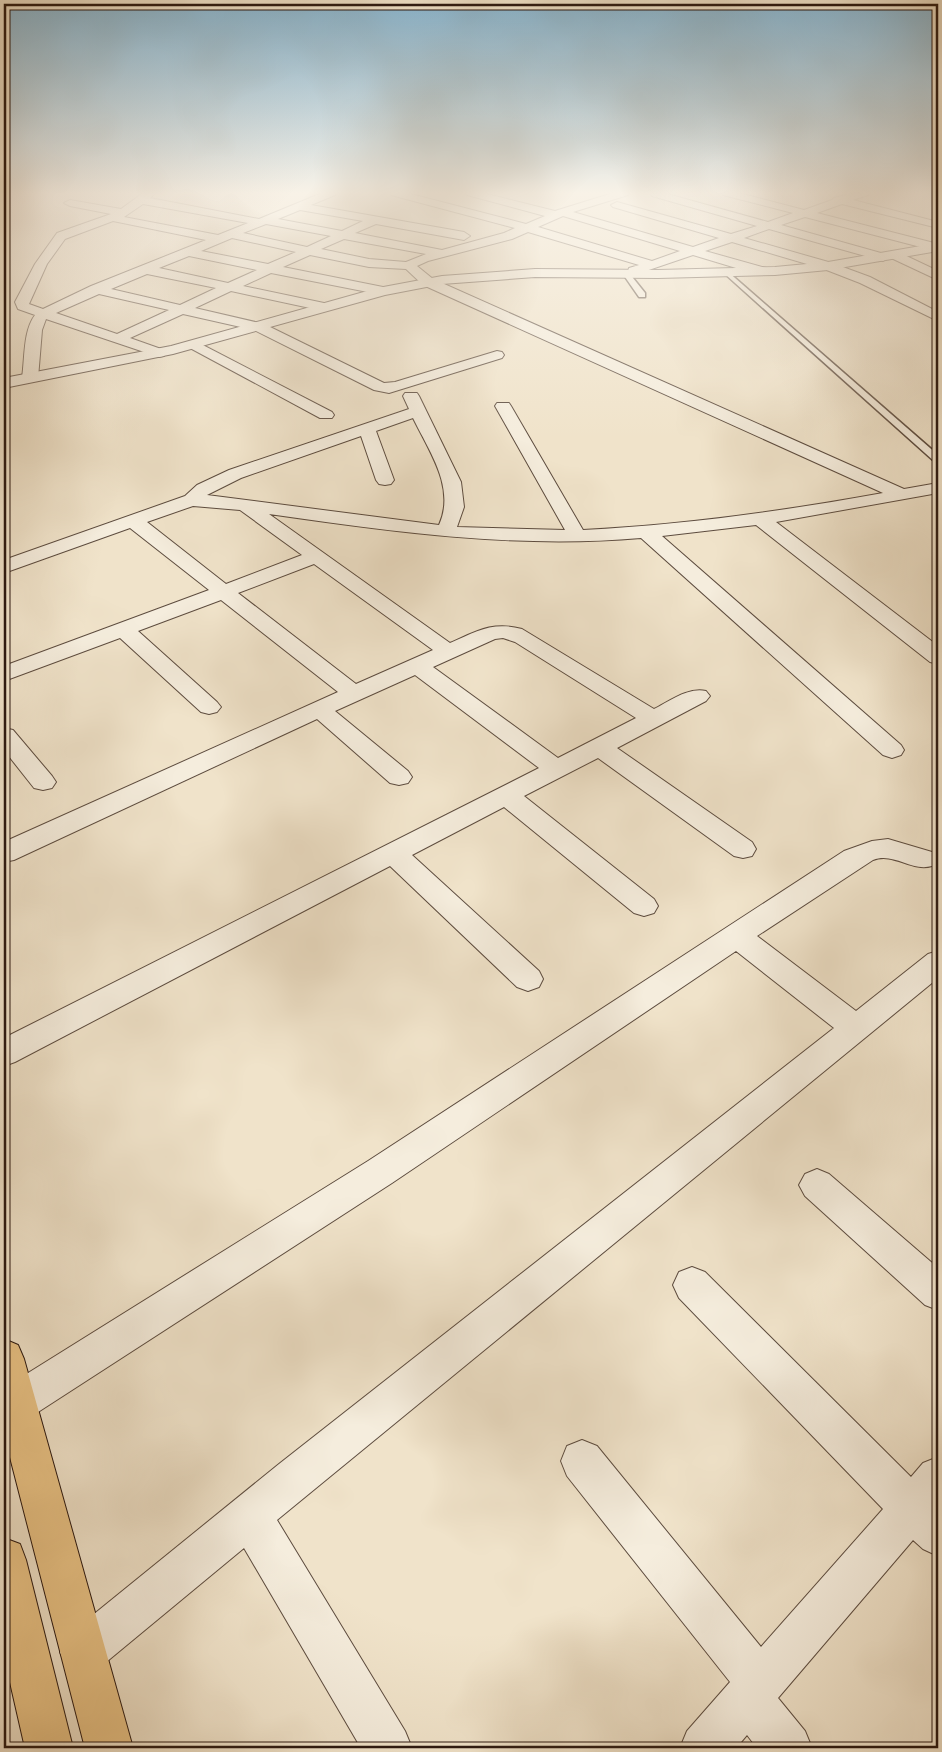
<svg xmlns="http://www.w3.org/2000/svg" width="942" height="1752" viewBox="0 0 942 1752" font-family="'IM FELL French Canon',serif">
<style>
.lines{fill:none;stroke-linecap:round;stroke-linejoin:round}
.service-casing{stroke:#5d4c3f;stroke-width:3}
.minor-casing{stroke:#5d4c3f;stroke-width:2}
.tertiary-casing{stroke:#5d4c3f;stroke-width:2}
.primary-casing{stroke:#2c1911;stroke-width:2}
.service{fill:#f5eddd;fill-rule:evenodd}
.minor{fill:#f5eddd;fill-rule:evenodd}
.tertiary{fill:#f5eddd;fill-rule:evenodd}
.primary{fill:#e8c285;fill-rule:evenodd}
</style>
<rect width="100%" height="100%" fill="#f0e3ca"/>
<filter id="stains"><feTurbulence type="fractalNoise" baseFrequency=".004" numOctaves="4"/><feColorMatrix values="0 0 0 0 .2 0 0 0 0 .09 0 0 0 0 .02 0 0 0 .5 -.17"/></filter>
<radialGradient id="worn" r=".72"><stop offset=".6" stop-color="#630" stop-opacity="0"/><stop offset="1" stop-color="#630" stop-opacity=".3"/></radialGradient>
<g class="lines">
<defs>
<path id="service" d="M727,271L938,455V463L935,462L725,274V272Z
M627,272L629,273L645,293V297H639L623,274Z"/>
<path id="minor" d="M143,193H155L150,198L259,219L322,193H336L335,195L311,205L464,232L470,236L464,240L376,224L355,233L442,250L504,233L515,228L391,195L390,193H407L526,224L545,216L467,195L466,193H483L555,211L613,193H629L628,195L573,212L693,247L719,238L613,207L611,205L617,202L731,234L757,226L652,196L651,194L664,193L768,222L793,213L723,195L722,193H739L804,210L832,200L834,198L854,193H869L868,195L853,200L938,222V228L842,204L817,213L938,244V250L936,251L805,217L781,225L888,255L894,251L898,252L938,271V280L889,257L883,261L769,229L744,238L832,263L870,277L938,312V321L860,283L824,269L732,242L705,251L766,268L767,271L766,274H756L693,255L634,275L628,271L629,268L639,265L528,232L512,239L428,261L417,266L433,279L904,489L938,483V493L776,522L938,646V664L930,662L756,525L662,536L901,745L904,750L901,755L892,758L883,755L641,538C516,549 393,532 269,514L450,643C477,631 493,621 522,629L654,709C670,701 688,687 706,691L710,696L706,701L617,748L752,842L756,849L752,856L743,858L734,856L598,758L524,796L654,899L658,906L654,913L644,916L634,913L504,807L412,855L539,971L543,979L539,987L528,991L517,987L390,866L15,1062L4,1066V1038L539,768L415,675L335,711L408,771L412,777L408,783L399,785L390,783L317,719L14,860L4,862V842L338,692L221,600L138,631L217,702L221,707L217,712L209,714L201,712L120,638L4,681V666L209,590L130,528L4,573V560L185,496L197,485L229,470L409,409L403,396L405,393H417L419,396L461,482L464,507L457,527L565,530L495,406L497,403H509L511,406L583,530C684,525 784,511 883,493L423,285L406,269L369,267L310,255L283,267L383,287L390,291L383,295L271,273L243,286L324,303L331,307L324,311L231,291L195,308L264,324L384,383L395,382L497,351L502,352L504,355L502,358L389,393L374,390L254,330L183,314L130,338L164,350L166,353L164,356L159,357L46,319L42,330L38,378L35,381H25L22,378C25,358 23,331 35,315L18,309L15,302L35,264L57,233L111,214L70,206L64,203L70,200L121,209ZM143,204L248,223L218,235L124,217ZM300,210L363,221L342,231L278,219ZM563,216L680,251L652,261L538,227ZM113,221L206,240L91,286L43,309L29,304L47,264L65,239ZM266,224L331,236L307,247L243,233ZM232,238L296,252L268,264L201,251ZM344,239L426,254L406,262L369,259L321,249ZM189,256L257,270L228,283L159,268ZM147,274L216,288L180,305L111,289ZM99,294L169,310L117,334L56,313ZM413,418C429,451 456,488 439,525L207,495L241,478L361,436L376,480L379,484L385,485L391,484L394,480L376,431ZM193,506L240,510L302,555L226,584L147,522ZM314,564L433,650L356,684L238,593ZM503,638L515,642L636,718L558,758L433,667L495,639Z
M195,341L332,412L334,415L332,418H320L190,348L188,345L190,342Z
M4,728L13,730L52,776L56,782L52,788L43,790L34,788L4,750Z
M888,839L932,852L936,859L932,866C911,872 894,852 873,860L757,936L856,1011L928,954L938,951V978L277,1520L405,1731L412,1748H361L244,1548L99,1668L83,1675L67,1668L60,1652L67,1636L279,1464L834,1028L736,951L392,1183L18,1425L4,1431V1388L368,1161L844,851L872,841Z
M817,1169L829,1174L938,1268V1310L925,1305L805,1196L799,1185L805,1174Z
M692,1267L705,1272L911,1477L923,1463L938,1457V1556L923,1549L913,1540L778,1698L805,1731L812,1748H757L747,1735L736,1748H680L687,1731L730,1682L567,1476L561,1461L567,1446L582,1440L597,1446L761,1647L883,1509L679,1298L673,1285L679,1272Z"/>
<path id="tertiary" d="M938,243V251L828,270L775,275L658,278L535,277L442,284L385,295L173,354L4,388V378L171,346L378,288L442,276L535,269L658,270L775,267L828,262Z"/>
<path id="primary" d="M4,1339L18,1345L24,1359L133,1748H85L4,1434Z
M4,1538L20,1544L26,1560L73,1748H25L4,1656Z"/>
</defs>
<use href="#service" class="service-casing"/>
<use href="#minor" class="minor-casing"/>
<use href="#tertiary" class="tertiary-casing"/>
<use href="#primary" class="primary-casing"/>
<use href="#service" class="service"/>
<use href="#minor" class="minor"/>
<use href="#tertiary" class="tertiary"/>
<use href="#primary" class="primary"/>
</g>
<linearGradient id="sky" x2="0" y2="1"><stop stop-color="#89b8d4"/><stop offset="0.44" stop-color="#f8f2e7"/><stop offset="1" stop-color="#f8f2e7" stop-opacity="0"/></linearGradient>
<rect width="942" height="438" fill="url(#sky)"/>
<rect width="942" height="1752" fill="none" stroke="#f0e3ca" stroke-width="20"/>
<rect x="5" y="5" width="932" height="1742" fill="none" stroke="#2c1911" stroke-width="2.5"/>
<rect x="10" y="10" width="922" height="1732" fill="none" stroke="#2c1911"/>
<rect width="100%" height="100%" filter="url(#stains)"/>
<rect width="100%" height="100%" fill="url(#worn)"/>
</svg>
